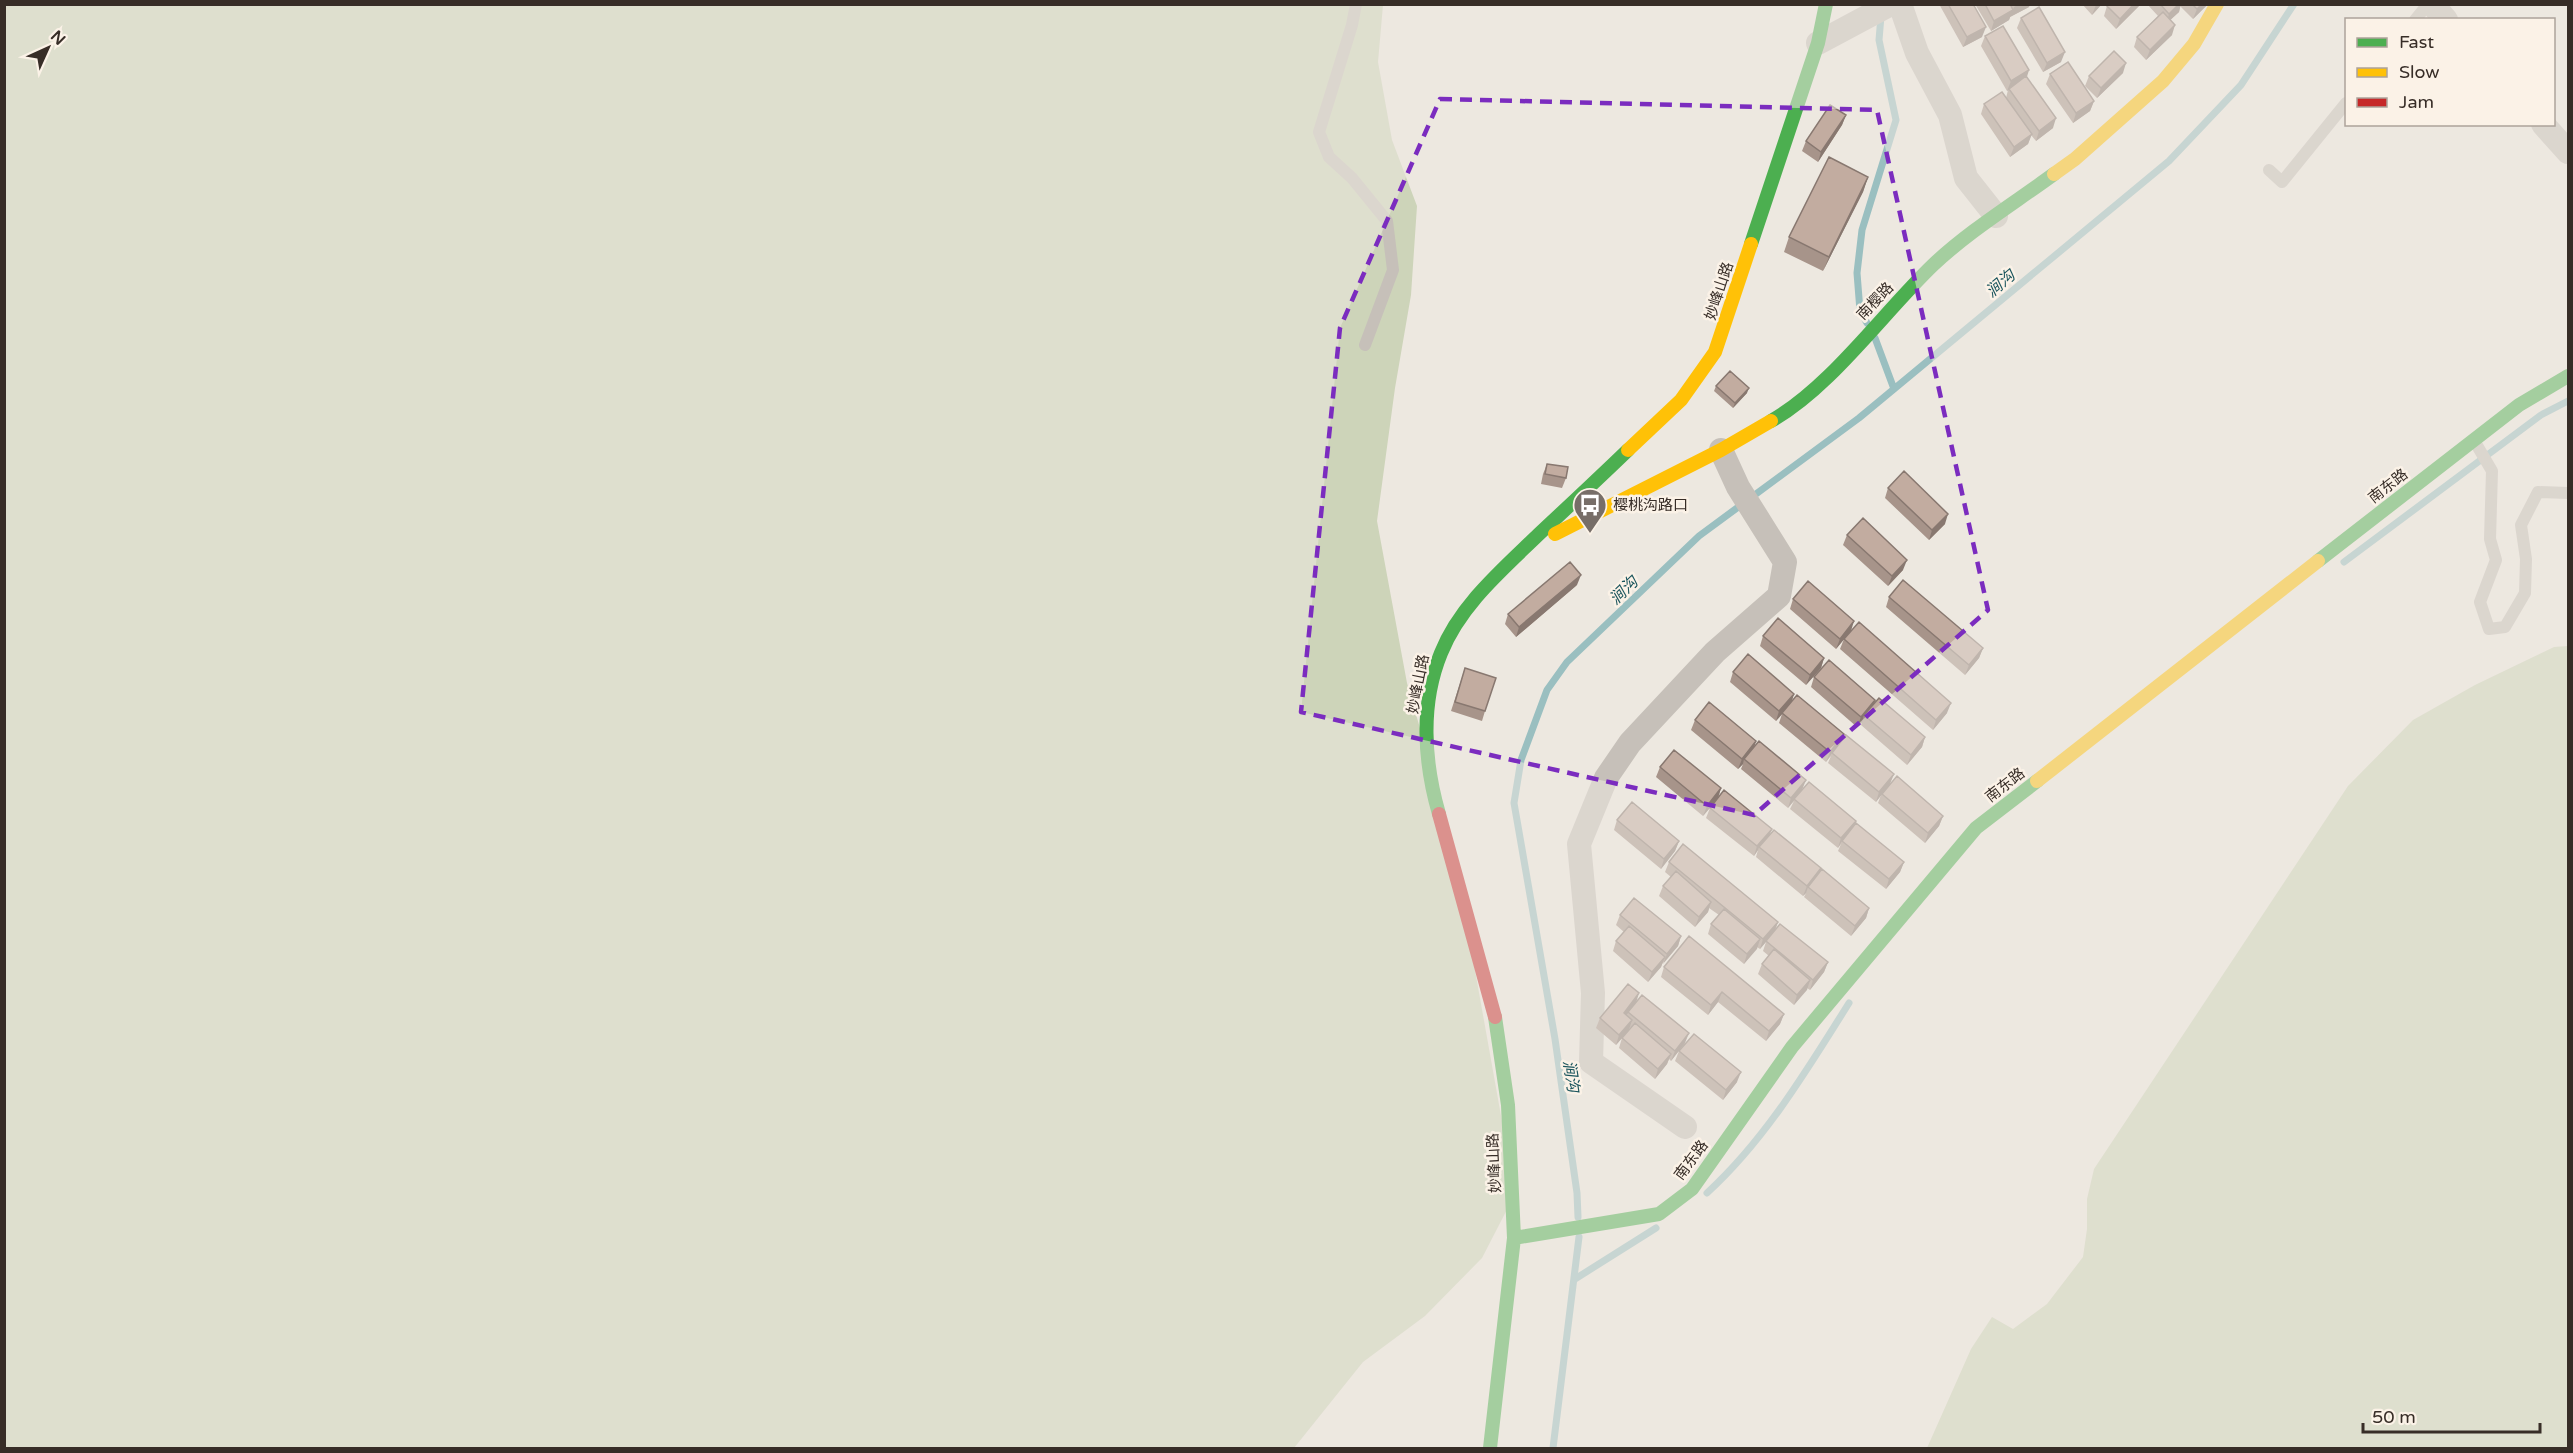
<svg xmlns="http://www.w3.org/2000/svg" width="2573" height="1453" viewBox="0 0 2573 1453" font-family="'Varela Round','Noto Sans SC',sans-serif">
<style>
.green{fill:#cdd4b9}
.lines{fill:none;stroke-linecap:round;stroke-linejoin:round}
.stream{stroke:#9abfc0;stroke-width:7}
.lane{stroke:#c6c0b9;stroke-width:12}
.street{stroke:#c6c0b9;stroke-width:24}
.fast{stroke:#4caf50;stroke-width:14}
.slow{stroke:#ffc107;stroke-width:14}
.jam{stroke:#c62828;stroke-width:14}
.wall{fill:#a7948a}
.shaded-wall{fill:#887870}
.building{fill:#c2aca0;stroke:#887870;stroke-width:1.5}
.marked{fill:none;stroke:#7b2cbf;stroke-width:4.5;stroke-dasharray:12 8;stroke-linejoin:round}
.labels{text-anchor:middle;stroke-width:5;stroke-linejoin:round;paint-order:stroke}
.street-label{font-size:15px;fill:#372d27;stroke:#fbf2e7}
.poi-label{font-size:15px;fill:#372d27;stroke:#fbf2e7;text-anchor:start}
.water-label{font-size:16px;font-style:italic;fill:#19545c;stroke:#fbf2e7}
</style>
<rect width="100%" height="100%" fill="#ede8e0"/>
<path class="green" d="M5,5H1383L1378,62L1392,140L1417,206L1411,295L1395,388L1377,521L1407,683L1451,836L1515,1194L1482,1258L1425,1316L1363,1362L1294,1448H5Z
M2568,646V1448H1927L1971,1349L1992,1317L2013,1329L2047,1304L2083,1257L2087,1229V1199L2094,1169L2348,786L2413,720L2475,685L2554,647Z"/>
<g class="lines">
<path class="stream" d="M1867,323L1860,311L1857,273L1862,230L1896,120L1879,40L1881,16
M1875,338L1894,389
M2344,562L2541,415L2568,401
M1707,1193C1765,1140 1807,1070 1849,1003
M1578,1217L1577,1193L1555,1039L1514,803L1521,760L1547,690L1567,662L1699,536L1859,418L2169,161L2241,85L2294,4
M1575,1279L1656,1228
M1553,1448L1579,1237"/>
<path class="lane" d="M1356,4L1352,25L1319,132L1329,157L1352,178L1387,221L1393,270L1365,345
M2415,20L2428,4
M2269,170L2282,182L2346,103
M2475,442L2492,471L2490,539L2496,560L2480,602L2489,629L2505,627L2525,593L2526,559L2521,525L2538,492L2568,493"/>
<path class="street" d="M1900,4L1917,53L1950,115L1966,178L1996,216
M2432,4L2446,20
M1818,43L1891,4
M2543,124L2568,152
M1685,1127L1591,1062L1593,993L1579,844L1606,778L1630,743L1715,652L1779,596L1785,562L1738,487L1721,450"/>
<path class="fast" d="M1751,244L1818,43L1826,4
M1771,421C1830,388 1883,313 1933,265C1969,231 2013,204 2054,174
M2318,561L2519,405L2568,376
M1439,814C1424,762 1420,704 1441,653C1460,605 1503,569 1539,534C1569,506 1599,478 1628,450
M1514,1238L1659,1214L1692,1189L1792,1047L1976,828L2037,781
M1490,1448L1514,1238L1508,1105L1495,1017"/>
<path class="slow" d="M2054,174L2075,159L2163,81L2194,44L2217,4
M1628,450L1681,400L1715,352L1751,244
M1555,534L1721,450L1771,421
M2037,781L2318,561"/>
<path class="jam" d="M1439,814L1495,1017"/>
</g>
<path class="wall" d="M1939,4H1973L1982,37L1963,47Z
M1975,4H2030L2029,7L2010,17L2009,20L1991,31Z
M2082,4H2102L2092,15Z
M2141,4L2116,29L2104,16L2107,6Z
M2147,4H2208L2193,19L2180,6L2179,12L2170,20L2172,35L2146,60L2134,47L2137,37L2158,16Z
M2021,18L2061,62L2043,72L2017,28Z
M1985,36L2027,77L2053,128L2036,141L2031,135L2028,144L2010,157L1981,114L1984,104L2006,98L2008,90L2007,91L1981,46Z
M2123,73L2097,98L2085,86L2089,76Z
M2050,74L2094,101L2090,111L2073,123L2046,84Z
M1846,115L1842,125L1818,162L1802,151L1806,141Z
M1868,177L1863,192L1823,271L1784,252L1789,237Z
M1716,386L1747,393L1733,408L1714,391Z
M1547,464L1566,478L1562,488L1541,484L1543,474Z
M1888,488L1945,524L1929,540L1885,498Z
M1847,535L1903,570L1888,586L1843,545Z
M1577,585L1516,637L1505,624L1508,614Z
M1889,597L1983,648L1979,658L1965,675L1886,607Z
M1793,599L1851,631L1947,713L1933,730L1840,649L1844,639L1836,649L1790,609Z
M1763,636L1824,658L1821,668L1806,685L1760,646Z
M1465,668L1485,711L1482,721L1451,711Z
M1733,672L1794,694L1791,702L1841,742L1890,784L1943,816L1939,826L1925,843L1878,803L1881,795L1876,802L1828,763L1831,756L1826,762L1779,723L1782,714L1776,721L1730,682Z
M1814,677L1875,700L1874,703L1925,737L1922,747L1907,765L1861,725L1862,722L1857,727L1811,687Z
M1695,720L1756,741L1754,747L1802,789L1856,821L1853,827L1904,862L1900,872L1886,889L1838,851L1841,844L1838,848L1790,809L1794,801L1788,808L1741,769L1743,764L1738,769L1691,730Z
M1660,767L1721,788L1718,798L1869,908L1866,918L1851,936L1804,897L1806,893L1803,896L1756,857L1758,850L1754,856L1706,818L1710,808L1703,816L1656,777Z
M1617,820L1679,841L1675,851L1661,869L1614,830Z
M1669,862L1778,922L1775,931L1828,962L1824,972L1810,990L1807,988L1794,1005L1758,974L1762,964L1769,956L1763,951L1766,942L1760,949L1757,947L1744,964L1708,934L1711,924L1719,915L1709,908L1708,912L1695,927L1659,896L1663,886L1671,877L1665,872Z
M1620,915L1681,936L1678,946L1662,964L1661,967L1648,982L1613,951L1616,941L1624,932L1616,925Z
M1664,967L1784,1014L1780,1024L1766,1041L1718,1002L1708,1015L1661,977Z
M1636,1001L1685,1043L1671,1061L1669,1059L1667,1064L1655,1079L1619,1048L1622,1038L1631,1028L1630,1027L1629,1030L1616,1045L1596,1028L1600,1018Z
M1679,1051L1737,1082L1723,1100L1675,1061Z"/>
<path class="shaded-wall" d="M2019,4H2030L2029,7L2010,17L2014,7Z
M2102,4L2092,15L2096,5Z
M2134,4H2141L2116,29L2120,19Z
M2179,4H2181L2179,12L2166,24L2169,14Z
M2202,4H2208L2193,19L2197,9Z
M2013,10L2009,20L1991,31L1994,21Z
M2175,25L2172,35L2146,60L2150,50Z
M1986,27L1982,37L1963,47L1967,37Z
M2065,52L2061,62L2043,72L2047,63Z
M2126,63L2123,73L2097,98L2101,88Z
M2029,70L2026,80L2007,91L2011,81Z
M2094,101L2090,111L2073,123L2076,113Z
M1846,115L1842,125L1818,162L1821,152Z
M2056,118L2053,128L2036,141L2039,131Z
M2032,134L2028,144L2010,157L2014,147Z
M1868,177L1863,192L1823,271L1829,257Z
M1749,388L1747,393L1733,408L1735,403Z
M1948,514L1945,524L1929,540L1932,530Z
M1907,560L1903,570L1888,586L1892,576Z
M1581,575L1577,585L1516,637L1519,627Z
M1854,621L1851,631L1836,649L1840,639Z
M1983,648L1979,658L1965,675L1969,665Z
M1824,658L1821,668L1806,685L1810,675Z
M1794,694L1791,704L1776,721L1779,711Z
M1875,700L1872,710L1864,715L1862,722L1857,727L1861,717Z
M1951,703L1947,713L1933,730L1936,720Z
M1844,734L1840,744L1832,753L1826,762L1830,752Z
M1925,737L1922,747L1907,765L1911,755Z
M1756,741L1753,751L1744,759L1743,764L1738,769L1742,759Z
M1894,774L1890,784L1876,802L1879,792Z
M1806,780L1802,790L1788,808L1791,798Z
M1721,788L1718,798L1703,816L1707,806Z
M1943,816L1939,826L1925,843L1928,833Z
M1856,821L1852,831L1842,841L1838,848L1841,838Z
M1772,829L1768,839L1759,847L1758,850L1754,856L1757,846Z
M1679,841L1675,851L1661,869L1664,859Z
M1904,862L1900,872L1886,889L1889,879Z
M1821,868L1817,878L1808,887L1806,893L1803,896L1807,886Z
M1711,902L1708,912L1695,927L1699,917Z
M1869,908L1866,918L1851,936L1855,926Z
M1778,922L1774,932L1760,949L1763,939Z
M1681,936L1678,946L1663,964L1667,954Z
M1760,939L1757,949L1744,964L1747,954Z
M1665,957L1661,967L1648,982L1652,972Z
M1828,962L1824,972L1810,990L1813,980Z
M1810,980L1807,990L1794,1005L1797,995Z
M1722,992L1718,1002L1708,1015L1711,1005Z
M1639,993L1636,1003L1620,1023L1624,1013Z
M1784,1014L1780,1024L1766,1041L1769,1031Z
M1632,1020L1629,1030L1616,1045L1619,1035Z
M1689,1033L1685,1043L1671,1061L1675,1051Z
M1671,1054L1667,1064L1655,1079L1658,1069Z
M1741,1072L1737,1082L1723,1100L1726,1090Z"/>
<path class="building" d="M1948,4H1973L1986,27L1967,37Z
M1985,4H2010L2013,10L1994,21Z
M2109,4H2134L2120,19L2107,6Z
M2160,4H2179L2169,14Z
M2192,4H2202L2197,9Z
M2039,7L2065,52L2047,63L2021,18Z
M2163,12L2175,25L2150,50L2137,37Z
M2003,26L2029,70L2011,81L1985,36Z
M2114,51L2126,63L2101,88L2089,76Z
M2068,62L2094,101L2076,113L2050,74Z
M2026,76L2056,118L2039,131L2009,89Z
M2002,92L2032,134L2014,147L1984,104Z
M1830,105L1846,115L1821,152L1806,141Z
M1829,157L1868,177L1829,257L1789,237Z
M1730,371L1749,388L1735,403L1716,386Z
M1547,464L1568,467L1566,478L1545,474Z
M1904,471L1948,514L1932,530L1888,488Z
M1863,518L1907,560L1892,576L1847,535Z
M1570,562L1581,575L1519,627L1508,614Z
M1903,580L1983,648L1969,665L1889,597Z
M1808,581L1854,621L1840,639L1793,599Z
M1778,618L1824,658L1810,675L1763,636Z
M1859,622L1951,703L1936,720L1844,639Z
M1748,654L1794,694L1779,711L1733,672Z
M1829,660L1875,700L1861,717L1814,677Z
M1465,668L1496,678L1485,711L1455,702Z
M1797,695L1844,734L1830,752L1782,713Z
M1879,698L1925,737L1911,755L1864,715Z
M1709,702L1756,741L1742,759L1695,720Z
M1846,735L1894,774L1879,792L1832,753Z
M1759,741L1806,780L1791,798L1744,759Z
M1674,750L1721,788L1707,806L1660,767Z
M1897,776L1943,816L1928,833L1882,794Z
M1809,782L1856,821L1841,838L1794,799Z
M1724,790L1772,829L1757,846L1710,808Z
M1632,802L1679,841L1664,859L1617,820Z
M1856,823L1904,862L1889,879L1842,841Z
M1774,830L1821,868L1807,886L1759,847Z
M1683,844L1778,922L1763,939L1669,862Z
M1822,869L1869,908L1855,926L1808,887Z
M1676,871L1711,902L1699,917L1663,886Z
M1634,898L1681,936L1667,954L1620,915Z
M1724,909L1760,939L1747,954L1711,924Z
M1780,924L1828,962L1813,980L1766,941Z
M1629,926L1665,957L1652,972L1616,941Z
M1689,936L1784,1014L1769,1031L1722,992L1711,1005L1664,967Z
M1774,949L1810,980L1797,995L1762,964Z
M1628,984L1639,993L1624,1013L1632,1020L1619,1035L1600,1018Z
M1642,995L1689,1033L1675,1051L1628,1012Z
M1635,1023L1671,1054L1658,1069L1622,1038Z
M1694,1034L1741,1072L1726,1090L1679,1051Z"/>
<path d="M0 0H2573V1453H0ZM1440,99L1877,110L1988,610L1754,815L1301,712L1340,328Z" fill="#ede8e0" fill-opacity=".55" fill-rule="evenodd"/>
<path class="marked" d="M1440,99L1877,110L1988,610L1754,815L1301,712L1340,328Z"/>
<defs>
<symbol id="bus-pin" viewBox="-11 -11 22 30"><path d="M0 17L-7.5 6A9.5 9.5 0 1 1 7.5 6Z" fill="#776e68" stroke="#fbf2e7"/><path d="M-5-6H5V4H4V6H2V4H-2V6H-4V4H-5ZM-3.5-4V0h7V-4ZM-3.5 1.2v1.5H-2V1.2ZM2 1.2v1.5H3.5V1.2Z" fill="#fff"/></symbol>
</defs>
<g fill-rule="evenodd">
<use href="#bus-pin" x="1571" y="486" width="38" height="52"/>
</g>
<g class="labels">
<g class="street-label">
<text transform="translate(1719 291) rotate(-72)" y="5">妙峰山路</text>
<text transform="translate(1875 301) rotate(-46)" y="5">南樱路</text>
<text transform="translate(2388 486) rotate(-38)" y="5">南东路</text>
<text transform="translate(1418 684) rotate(-79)" y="5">妙峰山路</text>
<text transform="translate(2005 785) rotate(-38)" y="5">南东路</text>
<text transform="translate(1691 1160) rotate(-53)" y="5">南东路</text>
<text transform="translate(1494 1163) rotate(-93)" y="5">妙峰山路</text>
</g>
<g class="poi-label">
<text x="1613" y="510">樱桃沟路口</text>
</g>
<g class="water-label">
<text transform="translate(2000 283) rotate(-40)" y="6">涧沟</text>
<text transform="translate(1623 590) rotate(-44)" y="6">涧沟</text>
<text transform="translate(1572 1076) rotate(81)" y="6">涧沟</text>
</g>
</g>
<rect width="2573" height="1453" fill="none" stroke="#372d27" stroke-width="12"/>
<rect x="2345" y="18" width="210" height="108" fill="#fbf2e7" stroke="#ada39a" stroke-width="1.5"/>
<rect x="2357" y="38" width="30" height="9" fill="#4caf50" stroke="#ada39a" stroke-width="1.5"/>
<text x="2399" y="48" font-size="18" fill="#372d27">Fast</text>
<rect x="2357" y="68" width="30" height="9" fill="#ffc107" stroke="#ada39a" stroke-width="1.5"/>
<text x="2399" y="78" font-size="18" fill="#372d27">Slow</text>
<rect x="2357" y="98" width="30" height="9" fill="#c62828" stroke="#ada39a" stroke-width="1.5"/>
<text x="2399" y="108" font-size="18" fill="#372d27">Jam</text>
<g transform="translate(48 48) rotate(45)" stroke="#fbf2e7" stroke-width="4.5" paint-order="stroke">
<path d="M0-4.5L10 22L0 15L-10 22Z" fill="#372d27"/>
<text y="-9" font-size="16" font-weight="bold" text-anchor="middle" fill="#372d27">N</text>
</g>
<path d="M2363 1423v9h177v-9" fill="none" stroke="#372d27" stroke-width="3"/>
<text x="2372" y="1423" font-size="18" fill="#372d27" stroke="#fbf2e7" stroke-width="4.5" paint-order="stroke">50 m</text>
</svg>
